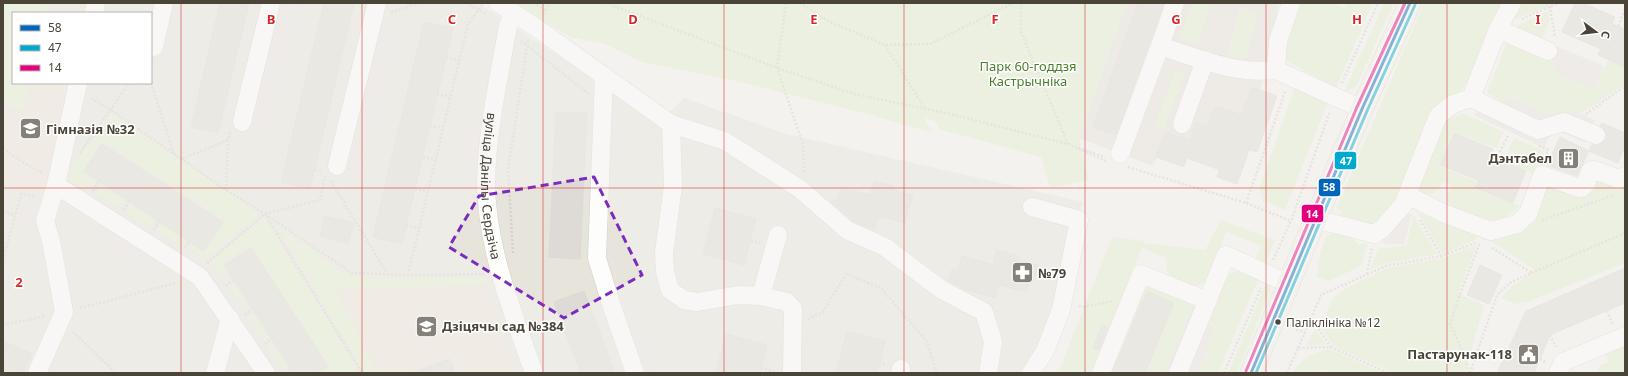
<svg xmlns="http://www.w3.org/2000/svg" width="1628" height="376" viewBox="0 0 1628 376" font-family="'Noto Sans',sans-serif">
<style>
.residential{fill:#e7e4dc;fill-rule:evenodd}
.industrial{fill:#e6e2de}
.education{fill:#eae5da}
.green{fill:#e1eecf}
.parking{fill:#e6e3df}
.building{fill:#dedbd6;stroke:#dcd9d4}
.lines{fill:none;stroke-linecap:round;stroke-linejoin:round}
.minor-casing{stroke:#d2d0cb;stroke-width:19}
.major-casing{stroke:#d6cebb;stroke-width:23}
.path{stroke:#d3d2cc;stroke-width:2.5;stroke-dasharray:2 2;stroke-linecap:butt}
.minor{stroke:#fdfdfc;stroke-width:18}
.major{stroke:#f2efe6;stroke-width:22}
.bus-1-casing{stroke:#fff;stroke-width:6}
.bus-2-casing{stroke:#fff;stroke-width:6}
.bus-3-casing{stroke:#fff;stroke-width:6}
.bus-1{stroke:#0065bd;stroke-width:3}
.bus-2{stroke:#00a9ce;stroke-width:3}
.bus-3{stroke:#e5007d;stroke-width:3}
.marked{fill:none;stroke:#7b2cbf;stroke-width:3;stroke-dasharray:8 5;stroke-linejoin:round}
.grid{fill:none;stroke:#d62828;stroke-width:1;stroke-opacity:0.55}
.bus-dot{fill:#4b4439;stroke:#fff;stroke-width:1.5}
.labels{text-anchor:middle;stroke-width:3;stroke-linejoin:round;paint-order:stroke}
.bus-label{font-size:12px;fill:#4b4439;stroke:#fff;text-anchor:start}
.park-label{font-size:13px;fill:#4a7f2a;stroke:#fff}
.poi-label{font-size:13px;font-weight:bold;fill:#4b4439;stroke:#fff;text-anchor:start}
.street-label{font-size:13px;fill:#4b4439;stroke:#fff}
.grid-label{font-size:13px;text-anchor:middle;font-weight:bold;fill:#d62828;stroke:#fff;stroke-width:3;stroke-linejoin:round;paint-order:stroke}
.line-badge{stroke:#fff;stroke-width:1.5}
.badge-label{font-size:11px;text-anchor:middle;font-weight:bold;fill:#fff}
</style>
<rect width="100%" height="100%" fill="#f4f2ee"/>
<path class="residential" d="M3,3H478L659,122L684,98L787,134L1083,202L1034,373H3ZM13,13H151V83H13Z"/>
<path class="industrial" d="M1126,3H1279L1260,90L1277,96L1257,152L1249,150L1237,184L1217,177L1219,170L1187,158L1157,157L1153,166L1079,138Z"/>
<path class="education" d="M3,3H86L84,13H13V83H69L44,193L3,186Z
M487,284L518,373H374L372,362L335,290Z"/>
<path class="green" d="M3,3H35L49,6L47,13H13V83H29L22,109L3,104Z
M516,3H1126L1079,138L1089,180L1050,188L1041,157L939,129L935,121L924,118L933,133L867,114L740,82L642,62L605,44L569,37Z
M1192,3H1211L1197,44L1180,38Z
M1298,3H1333L1344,8L1347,3H1373L1336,88L1285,60L1282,48Z
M1384,3H1394L1356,87L1344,92Z
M1424,3H1501L1489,28L1467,82L1458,95L1423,131L1394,203L1379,222L1372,224L1343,217L1337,207Z
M1519,3H1545L1548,7L1509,21Z
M1240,8L1258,13L1245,60L1227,55Z
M1548,11L1550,20L1541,42L1510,29Z
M1508,39L1549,55L1556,73L1594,88L1608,60L1625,67V84L1582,113L1575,111L1551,115L1508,97L1505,103L1487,93Z
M1175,72L1184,75L1164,128L1155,125Z
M1296,85L1328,102L1285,210L1263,201L1259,188Z
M1463,113L1504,132L1496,148L1453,132L1439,166L1476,181L1474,189L1520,206C1495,230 1477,219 1450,207L1447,198L1451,185L1444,182L1432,195L1419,193L1418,186L1446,121Z
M111,114L260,213L206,259L190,248L193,246L205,253L226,221L103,141L81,172L95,182L89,190L66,177Z
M1514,138L1544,151L1534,174L1504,161Z
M1590,171L1625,176V263L1528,302L1516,304L1501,298L1507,290L1532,273L1533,269L1488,239L1481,241L1491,231L1517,224L1540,183L1576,187Z
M101,186L125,201L121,208L96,193Z
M130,205L154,220L150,227L126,212Z
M1418,213L1479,235L1476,240L1442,254Z
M1414,215L1437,254L1385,264L1370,270L1378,249L1406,245Z
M264,217L358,369L350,373H321L330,367L250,245L222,264L229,277L224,280L211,262Z
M1221,220L1275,240L1264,265L1256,258L1261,246L1226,232L1209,279L1205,283L1195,286L1171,276L1167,271L1166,258L1142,248L1130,278L1194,303L1165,373H1145L1174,303L1147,291L1112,373H1058L1112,237L1144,241V243L1205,250Z
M161,224L185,239L181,246L157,231Z
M278,227L351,277L410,279L487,277V284L335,290L372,362L374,373H365Z
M1338,232L1348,234L1359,245L1368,243L1361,266L1329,281L1316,277L1321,250L1326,236Z
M1477,245L1458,293L1484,305L1465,373H1394L1333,346L1322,329L1331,300L1343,290L1387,268L1442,258Z
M1235,271L1258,280L1218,373H1197L1215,331L1207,323L1229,274Z
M1266,283L1270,286V292L1237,373H1228Z
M234,284L248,307L244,310L230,287Z
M253,315L268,337L264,340L249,317Z
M1315,329L1327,345H1306Z
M1625,339V373H1597L1600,365L1609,362L1603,348Z
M273,345L287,367L283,370L268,348Z
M1330,349L1383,373H1332L1321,369L1320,373H1292C1303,357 1312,353 1330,349Z"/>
<path class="parking" d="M271,3H297L267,128L242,122Z
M370,29L395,35L362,172L337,166Z
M167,31L174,32L169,56L151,52Z
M1551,44L1604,66L1594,89L1556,73L1548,51Z
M1485,95L1505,103L1508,97L1550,114L1575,111L1595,120L1585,143L1553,128L1544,148L1474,115Z
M468,125H479L476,202L463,203Z
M26,197L43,202L36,228L19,224Z
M1394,213L1412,214L1404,244H1383L1382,229Z
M120,226L155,248L142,269L107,246Z
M204,281L223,309L209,319L189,291Z
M630,298L656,373H635L611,304Z
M1194,303L1215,331L1197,373H1165Z"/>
<path class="building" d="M220,3H249L218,133L191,127Z
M324,3H354L310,189L281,182Z
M1138,3H1164L1116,135L1093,127Z
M1575,3H1583L1615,17L1612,24L1625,29V67L1598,55L1601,49L1562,32Z
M424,22L453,28L402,244L373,237Z
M1252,87L1277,96L1257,152L1249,150L1237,184L1217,177L1220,170L1187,158L1184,167L1156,157L1165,132L1190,141L1196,123L1207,127L1215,106L1241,115Z
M556,112L587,113L580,259L549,257Z
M1602,123L1625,133V146L1618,163L1589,151L1592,145H1598L1606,139V133L1600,125Z
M1454,133L1493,149L1490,156L1526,171L1513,203L1475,188L1478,180L1440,165Z
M1560,137L1589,151L1577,176L1547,165Z
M102,144L223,222L203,251L84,171Z
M874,181L894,186L893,190L913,195L905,223L879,216L875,229L864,226L853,221L831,202V200L837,201L841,187L870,195Z
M715,208L756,219L744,265L703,254Z
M325,216L354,223L348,244L320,236Z
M251,248L328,366L318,373H294L224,265Z
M997,250L1019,256L1018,260L1038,265L1034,280L1030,279L1026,292L999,285L996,298L963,289L964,287L948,281L952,269L958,270L962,256L993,265Z
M1480,265L1502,275L1489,304L1467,295Z
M1625,268V303L1550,335L1534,373H1497L1526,311Z
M584,291L603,341L615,373H581L554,302Z
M1147,291L1174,303L1145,373H1112Z
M1102,325L1108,327L1099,350L1093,348Z
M847,331L885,341L877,373H836Z
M726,334L767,345L760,373H716Z
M6,342L32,354L23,373H3V348Z
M450,359L455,373H415L414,372Z"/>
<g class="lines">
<defs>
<g id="minor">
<path d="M498,3L535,27L671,124L725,141L800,189L847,230L885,247L942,290L984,312L993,342L988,373"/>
<path d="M1291,3L1278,41L1276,70L1362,109"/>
<path d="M94,13L96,3"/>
<path id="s1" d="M513,13L508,26C499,77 487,130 486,182C486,246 513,314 534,373"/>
<path d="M1498,29L1548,51"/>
<path d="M1160,46L1175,3"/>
<path d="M154,47L164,3"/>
<path d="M604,77L597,258L611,304L635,373"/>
<path d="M78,83L56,185L200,277L266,373"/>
<path d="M1471,98L1538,130L1564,122L1596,135"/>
<path d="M242,122L271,3"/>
<path d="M671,124L673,186L664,253L665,272L670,290L684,300L697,302L738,295L761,296L787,302L793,309L792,373"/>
<path d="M1182,124L1205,60"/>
<path d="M1120,154L1160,46C1198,58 1235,75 1276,70"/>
<path d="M337,166L377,3"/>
<path d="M1406,197H1411L1443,213L1491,231L1517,224L1528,214L1542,175L1576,187L1582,188L1586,184L1590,171L1594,170L1619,179L1625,176"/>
<path d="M1316,219L1374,234L1382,229L1403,205L1438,116L1453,104L1471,98L1498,29L1512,3"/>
<path d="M761,296L778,235"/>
<path d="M37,373L64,312L51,241L45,221L56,185"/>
<path d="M215,373L230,319"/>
<path d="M900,373L901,369"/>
<path d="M1031,373L1045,351L1061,310L1079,220L1032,207"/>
<path d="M1101,373L1141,274L1208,301"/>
<path d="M1178,373L1226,255L1289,284"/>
<path d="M1558,373L1563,362L1625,336"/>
</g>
<path id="major" d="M1251,373L1362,109L1410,3"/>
</defs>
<use href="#minor" class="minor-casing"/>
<use href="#major" class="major-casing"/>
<path class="path" d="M466,3L485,14
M533,3L547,11
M606,3L777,68L855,94L950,114L1068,144L1021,32V3
M786,3L777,68L803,144L804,173
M800,3L830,22L885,45L930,44L1013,3
M1547,3L1550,7L1555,37
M391,13L418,3
M544,14L550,3
M1522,19L1558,3
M1618,26L1625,9
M521,41L588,93
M885,45L924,107
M446,58L459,60
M151,83L174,154
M1342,83L1378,3
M437,94L450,97
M91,98L111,110L226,190L265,214L362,373
M1586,114L1625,86
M430,126L443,128
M1068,144L1106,161
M1539,146L1548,150L1544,160
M3,148L17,159L43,173
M1078,148L1105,157
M80,153L129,83
M423,157L436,160
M182,159L228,140
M1496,159L1509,134
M1128,167L1246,203L1291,221
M315,170L321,171
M331,181L388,275
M415,189L428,192
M226,190L228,140L230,132
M93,191L99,181
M1246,203L1285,92
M124,210L129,201
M3,212L15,215
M265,214L352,273L408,275L484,274
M1420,220L1441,256
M1542,220L1615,195
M406,226L420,228
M154,230L159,221
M751,241L760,243
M185,248L189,241
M1492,248L1532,273
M513,253L508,170L528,40
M3,260L21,194L35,197
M1273,260L1291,221L1330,111
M207,263L265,214L320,200L325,176
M1367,274L1372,248
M408,275L468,24L483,4
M226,286L233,280
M1079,306L1083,307L1113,301
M80,308L177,283
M1607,311L1613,325
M245,315L252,310
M808,319L823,312L846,274L881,288L927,342L937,373
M1312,319L1331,347
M3,325L46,316
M1289,326L1305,333
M73,332L111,368L113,373
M1550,335L1556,347
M265,344L272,339
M1298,348L1321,295L1386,266L1441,256L1475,243
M1540,359L1547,363
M879,363L887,365
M761,368L776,372
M286,373L291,369
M356,373L362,370
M1224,373L1261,288
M1287,373L1298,348L1331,347L1388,373
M1469,373L1464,354L1450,324L1460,294L1480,243
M1470,373L1497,295L1511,282L1625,233"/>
<use href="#minor" class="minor"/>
<use href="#major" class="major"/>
<defs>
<path id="bus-1" d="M1251,373L1362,109L1410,3"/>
<path id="bus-2" d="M1256,373L1367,111L1415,5"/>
<path id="bus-3" d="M1246,371L1357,107L1405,3"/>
</defs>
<use href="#bus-1" class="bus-1-casing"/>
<use href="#bus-2" class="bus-2-casing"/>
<use href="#bus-3" class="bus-3-casing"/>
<use href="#bus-1" class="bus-1"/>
<use href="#bus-2" class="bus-2"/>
<use href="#bus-3" class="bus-3"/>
</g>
<path d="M0 0H1628V376H0ZM594,177L642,275L564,318L449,247L479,196Z" fill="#f4f2ee" fill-opacity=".55" fill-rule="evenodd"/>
<path class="marked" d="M594,177L642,275L564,318L449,247L479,196Z"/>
<path class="grid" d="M181,3V373M362,3V373M543,3V373M724,3V373M904,3V373M1085,3V373M1266,3V373M1447,3V373M3,188H1625"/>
<defs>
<symbol id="school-square" viewBox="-11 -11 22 22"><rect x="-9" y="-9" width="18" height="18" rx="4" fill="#868178" stroke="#fff"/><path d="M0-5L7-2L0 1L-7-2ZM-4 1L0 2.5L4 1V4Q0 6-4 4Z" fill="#fff"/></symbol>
<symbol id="building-square" viewBox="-11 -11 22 22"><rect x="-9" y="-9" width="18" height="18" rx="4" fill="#868178" stroke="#fff"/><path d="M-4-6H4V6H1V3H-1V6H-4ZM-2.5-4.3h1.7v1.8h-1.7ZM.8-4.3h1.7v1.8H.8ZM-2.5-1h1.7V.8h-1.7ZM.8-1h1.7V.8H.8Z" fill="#fff"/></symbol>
<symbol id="pharmacy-square" viewBox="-11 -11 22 22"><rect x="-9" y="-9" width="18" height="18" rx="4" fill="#868178" stroke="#fff"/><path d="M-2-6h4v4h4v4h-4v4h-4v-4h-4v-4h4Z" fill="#fff"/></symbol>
<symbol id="civic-square" viewBox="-11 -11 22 22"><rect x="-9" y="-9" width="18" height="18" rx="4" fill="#868178" stroke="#fff"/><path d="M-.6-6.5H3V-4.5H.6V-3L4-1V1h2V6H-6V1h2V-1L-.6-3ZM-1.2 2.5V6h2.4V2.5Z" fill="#fff"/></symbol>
</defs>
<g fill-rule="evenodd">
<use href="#school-square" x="18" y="116" width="25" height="25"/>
<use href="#building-square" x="1556" y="146" width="25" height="25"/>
<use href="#pharmacy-square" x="1010" y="260" width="25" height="25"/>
<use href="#school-square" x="414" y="314" width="25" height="25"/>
<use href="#civic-square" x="1516" y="342" width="25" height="25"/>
</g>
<circle class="bus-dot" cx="1278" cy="322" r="3.5"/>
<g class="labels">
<g class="bus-label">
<text x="1286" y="327">Паліклініка №12</text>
</g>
<g class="park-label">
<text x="1028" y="71">Парк 60-годдзя<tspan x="1028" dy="15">Кастрычніка</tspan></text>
</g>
<g class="poi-label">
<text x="46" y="134">Гімназія №32</text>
<text x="1552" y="163" text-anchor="end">Дэнтабел</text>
<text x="1038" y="278">№79</text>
<text x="442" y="331">Дзіцячы сад №384</text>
<text x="1512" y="359" text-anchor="end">Пастарунак-118</text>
</g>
<g class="street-label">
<text dy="5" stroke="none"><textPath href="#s1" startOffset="176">вуліца Данілы Сердзіча</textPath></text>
</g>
</g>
<g class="grid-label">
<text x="271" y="24">B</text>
<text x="452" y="24">C</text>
<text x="633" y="24">D</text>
<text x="814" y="24">E</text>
<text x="995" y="24">F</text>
<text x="1176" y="24">G</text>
<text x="1357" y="24">H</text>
<text x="1538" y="24">I</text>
<text x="19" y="287">2</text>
</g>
<g class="line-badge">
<rect x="1334" y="151" width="23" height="19" rx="4" fill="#00a9ce"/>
<rect x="1318" y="178" width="23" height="19" rx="4" fill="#0065bd"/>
<rect x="1301" y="204" width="23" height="19" rx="4" fill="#e5007d"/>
</g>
<g class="badge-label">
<text x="1346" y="165">47</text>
<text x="1329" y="191">58</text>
<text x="1312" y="218">14</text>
</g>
<rect width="1628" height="376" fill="none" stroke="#4b4439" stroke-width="8"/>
<rect x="12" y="12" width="140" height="72" fill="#ffffff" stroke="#b7b4b0"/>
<rect x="20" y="25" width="20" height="6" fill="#0065bd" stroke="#b7b4b0"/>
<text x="48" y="32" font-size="12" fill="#4b4439">58</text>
<rect x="20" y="45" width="20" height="6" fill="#00a9ce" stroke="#b7b4b0"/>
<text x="48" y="52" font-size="12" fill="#4b4439">47</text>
<rect x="20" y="65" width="20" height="6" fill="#e5007d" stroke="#b7b4b0"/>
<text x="48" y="72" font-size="12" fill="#4b4439">14</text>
<g transform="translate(1596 32) rotate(105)" stroke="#ffffff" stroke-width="3" paint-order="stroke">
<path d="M0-3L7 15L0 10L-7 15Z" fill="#4b4439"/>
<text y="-6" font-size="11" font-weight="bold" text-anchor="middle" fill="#4b4439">С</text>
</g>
</svg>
